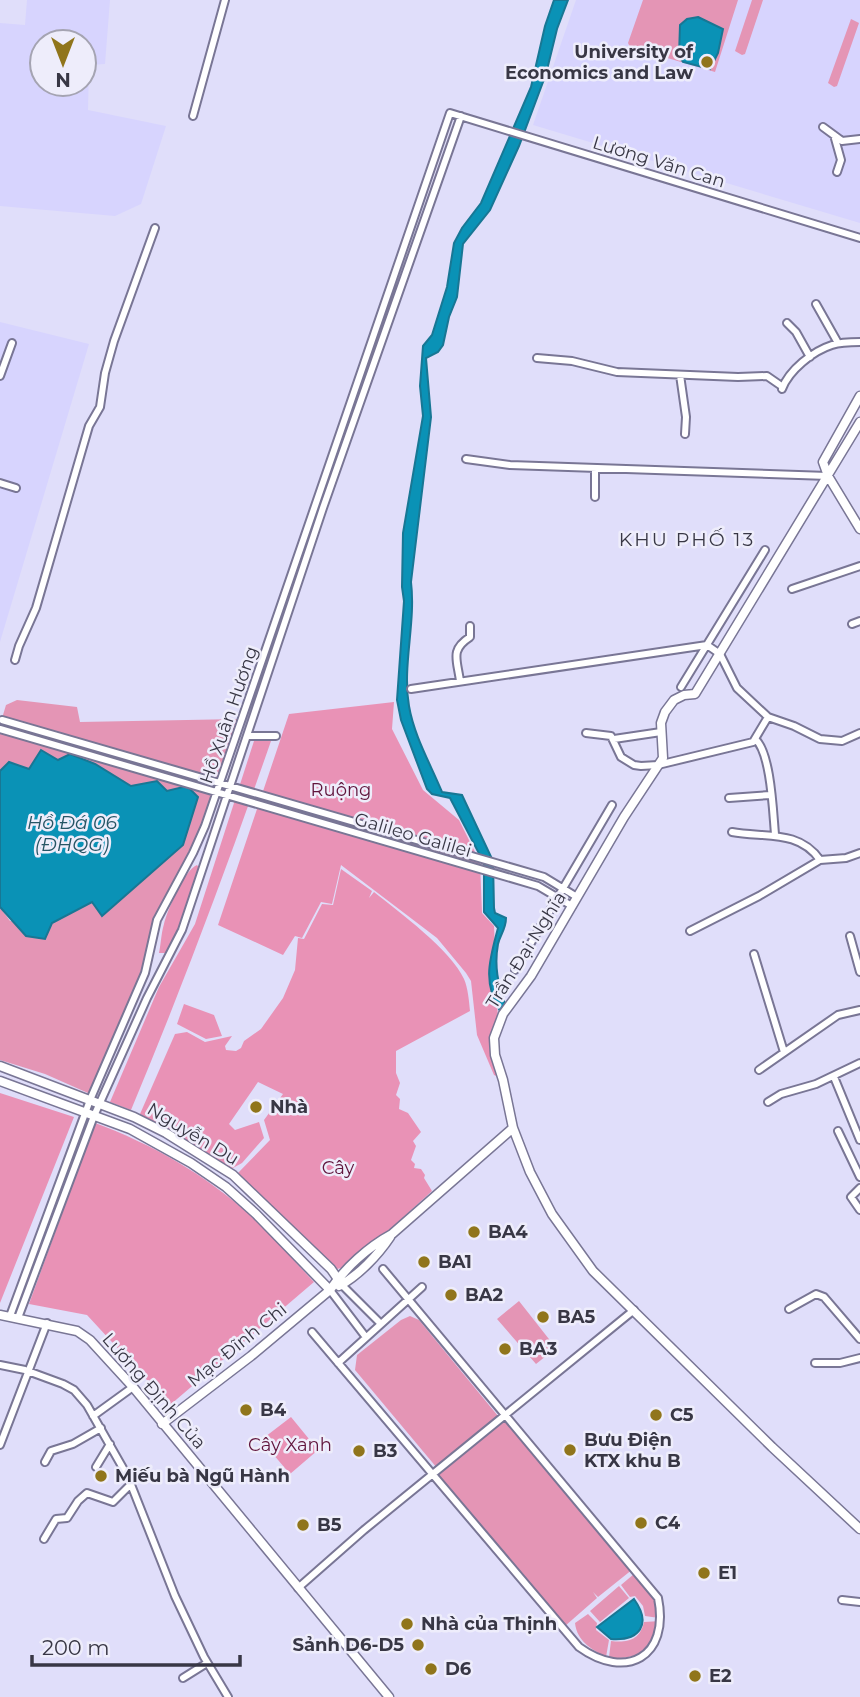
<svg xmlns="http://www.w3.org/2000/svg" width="860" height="1697" viewBox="0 0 860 1697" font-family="Montserrat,sans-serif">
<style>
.built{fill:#d7d4fe;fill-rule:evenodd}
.green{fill:#e495b5}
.forest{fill:#e992b6}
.water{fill:#0a92b6;stroke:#187794;stroke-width:2}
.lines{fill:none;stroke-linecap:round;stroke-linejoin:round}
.street-casing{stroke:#797695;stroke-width:10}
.secondary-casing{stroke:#797695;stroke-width:11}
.street{stroke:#fff;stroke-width:6}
.secondary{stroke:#fff;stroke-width:8}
.poi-dot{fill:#90751b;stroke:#eeedfb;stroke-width:2.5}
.labels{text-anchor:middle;stroke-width:5;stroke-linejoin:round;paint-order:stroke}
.poi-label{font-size:18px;font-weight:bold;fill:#383745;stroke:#eeedfb;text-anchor:start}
.street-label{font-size:18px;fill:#383745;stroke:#eeedfb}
.park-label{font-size:18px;fill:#60143c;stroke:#eeedfb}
.neighbourhood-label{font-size:19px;letter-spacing:2px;fill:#383745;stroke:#eeedfb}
.water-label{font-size:19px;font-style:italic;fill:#265565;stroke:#eeedfb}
</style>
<rect width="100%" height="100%" fill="#e0defa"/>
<path class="built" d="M27,0H110L105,64L89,65L88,110L166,126L141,204L115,216L0,206V23L25,25ZM84,42V84H42V42Z
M576,0H860V223L533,125Z
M0,322L89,344L0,642Z"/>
<path class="green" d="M643,0H738L715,72L630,47L628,43Z
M752,0H763L745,54L742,55L735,51Z
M851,19L859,23L837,86L834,87L828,83Z
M17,700L77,707L80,722L240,719L213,795L189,855L159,908L147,965L95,1089L88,1093L45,1074L0,1060V907L10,921L52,923L92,902L103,916L140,881L167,791L156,781L131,786L95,764L58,760L41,750L29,769L10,762L0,771V725L6,705Z
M519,1301L556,1348L536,1364L497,1319Z
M410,1316L419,1320L498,1416L437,1468L355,1370L357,1355L401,1320Z
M507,1415L633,1569L598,1597L593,1592L597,1598L565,1626L433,1473Z
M634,1574L658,1601L659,1618L645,1616L643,1606L635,1596L630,1597L621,1585Z
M619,1586L629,1598L600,1622L590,1611Z
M588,1614L597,1623L596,1630L609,1640L606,1657C591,1649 577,1641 575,1623Z
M661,1621C658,1628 657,1638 653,1644C645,1656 622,1660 609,1657L611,1641C628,1643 640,1640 644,1622Z"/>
<path class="forest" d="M394,702L392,729L423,790L459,820L480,862L482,913L494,926L498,1022L489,1046L501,1078L494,1075L477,1035L471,981L466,973L437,938L341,865L332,904L321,902L302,938L295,936L283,955L218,925L289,714Z
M254,741H271C228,865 182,988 131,1110L110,1102L159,987L195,924Z
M197,865L200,869L189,908L168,953H159C161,944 161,934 164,924C167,911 185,869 197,865Z
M341,869L372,891L369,898L374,892C399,912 451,950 464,979C468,988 469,1001 470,1011L396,1051V1073L400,1083L396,1095L400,1099L399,1109L408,1113L421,1132L413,1141L416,1146L411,1160L415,1164L414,1168L421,1169L425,1175L424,1178L432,1191L350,1266L337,1269L238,1173L270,1140L264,1120L283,1094L258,1082L229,1124L235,1130L259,1122L264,1138L242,1163L231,1169L140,1114L175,1034L187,1032L205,1042L232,1036L225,1046L226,1050L236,1051L241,1048L244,1041L261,1029L283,998L295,970L298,938L304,939L322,904L333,905Z
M184,1004L214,1015L222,1036L206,1039L177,1024Z
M0,1093L74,1117L0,1303Z
M95,1123C152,1144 206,1175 251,1216C274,1236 293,1260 314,1282L170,1405L87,1315L29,1304Z
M291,1417L318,1450L290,1474L261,1440Z"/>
<path class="water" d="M554,0H568L557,29L546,74L519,146L490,210L463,244L457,297L449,317L443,345L438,352L426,358L431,417L411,582C416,623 402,666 409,706C414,736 431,765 442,792L462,795L493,861L494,908L495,913L506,918C506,929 500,935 498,944C494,966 498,984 505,1004L500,1011C482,981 490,959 498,928L484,912V863L450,798L432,794L427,789L401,720L397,700L404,601L402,587L403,533L423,416L420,386L423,346L432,335L447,287L454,243L462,228L481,203L531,87L545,26Z
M698,17L723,29L718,53L710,69L683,62L679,56L680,25L687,19Z
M41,750L58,760L70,754L95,764L131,786L157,781L167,791L187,786L198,797L183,845L102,916L92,902L52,923L45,939L26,936L0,907V771L9,762L29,769Z
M634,1599C652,1624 640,1641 611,1639L597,1627Z"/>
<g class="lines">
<defs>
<path id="street" d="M193,116L225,0
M823,127L842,141L860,139
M834,135L841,160L837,172
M816,304L838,343
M787,323L796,332L810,357
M537,358L572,361L617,372L738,377L767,376L780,385
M680,375L686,417L685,434
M0,376L12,343
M782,389C789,370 813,351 832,345C841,342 851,342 860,342
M466,459L510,465L828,476
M0,483L16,488
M595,497V468
M792,589L860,566
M852,624L860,621
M15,660L19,646L36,608L89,426L100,407L105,373L114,341L155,228
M460,681C457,659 450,650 470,637V626
M681,687L765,550
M411,689L707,645L720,654L737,688L768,717L794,726L820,739L842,741L860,733
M2,720L544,877L577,897
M0,729L538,886L572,906
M586,733L611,736L621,757L634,765L641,766L658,765L753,742L768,717
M247,736H276
M614,739L661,732
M755,739C771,752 773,813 775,834
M729,798L770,795
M732,832C763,838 799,829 820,860
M690,931L759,896L820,860L846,858L860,853
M850,936L860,972
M754,954L784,1052
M515,970L612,805
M759,1070L838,1015L860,1010
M834,1077L860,1140
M768,1102L781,1094L816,1084L860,1063
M838,1131L860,1177
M860,1188L851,1197L860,1210
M342,1285L380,1323
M330,1290L365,1336
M789,1309L816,1294L824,1297L860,1339
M10,1316L90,1100L145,973L157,920L193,853L205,826L450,113L860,238
M18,1318L94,1116L147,998L182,930L323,508L461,116
M312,1332L579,1647C626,1681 670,1657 658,1598L383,1269
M338,1363L422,1287
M815,1363H840L860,1358
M0,1365L25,1370L63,1384L74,1390L87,1405L128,1477L175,1596L204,1657L228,1697
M93,1416L133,1387
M0,1445L47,1323
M45,1462L51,1451L73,1444L101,1428
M96,1467L110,1444
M44,1539L56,1519L67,1518L78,1501L87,1493L113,1502L131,1484
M298,1588L364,1530L634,1310
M842,1600L860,1602
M183,1678L207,1663"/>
<path id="secondary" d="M860,396L823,462L828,476L860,529
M860,422L695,694L684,695L674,700L665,712L661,723L663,758L624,817L531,976L503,1014L494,1038L495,1055L503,1080L513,1128L530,1172L552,1214L593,1271L772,1447L860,1529
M0,1066L134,1117L166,1133L233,1175L331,1269L342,1285
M0,1081L130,1129L191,1163L226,1187L256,1214L330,1290
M339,1286C358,1276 378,1255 390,1237
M0,1315L77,1331L90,1340L133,1387L389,1697
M162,1424L251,1356L330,1290C345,1268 368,1247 392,1234L513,1128"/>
</defs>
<use href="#street" class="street-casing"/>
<use href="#secondary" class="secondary-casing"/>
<use href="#street" class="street"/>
<use href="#secondary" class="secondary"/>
</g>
<g class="poi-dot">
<circle cx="707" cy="62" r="7"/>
<circle cx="256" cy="1107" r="7"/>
<circle cx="474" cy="1232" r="7"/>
<circle cx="424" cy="1262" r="7"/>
<circle cx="451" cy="1295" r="7"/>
<circle cx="543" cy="1317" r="7"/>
<circle cx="505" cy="1349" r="7"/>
<circle cx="246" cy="1410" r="7"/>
<circle cx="656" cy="1415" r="7"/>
<circle cx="570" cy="1450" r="7"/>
<circle cx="359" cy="1451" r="7"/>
<circle cx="101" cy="1476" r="7"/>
<circle cx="641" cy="1523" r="7"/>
<circle cx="303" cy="1525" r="7"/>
<circle cx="704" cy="1573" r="7"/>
<circle cx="407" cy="1624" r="7"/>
<circle cx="418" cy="1645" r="7"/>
<circle cx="431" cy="1669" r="7"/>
<circle cx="695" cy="1676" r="7"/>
</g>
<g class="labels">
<g class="poi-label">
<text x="693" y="58" text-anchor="end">University of<tspan x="693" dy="21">Economics and Law</tspan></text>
<text x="270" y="1113">Nhà</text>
<text x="488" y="1238">BA4</text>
<text x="438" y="1268">BA1</text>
<text x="465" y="1301">BA2</text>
<text x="557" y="1323">BA5</text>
<text x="519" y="1355">BA3</text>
<text x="260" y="1416">B4</text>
<text x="670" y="1421">C5</text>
<text x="584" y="1446">Bưu Điện<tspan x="584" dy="21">KTX khu B</tspan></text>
<text x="373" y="1457">B3</text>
<text x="115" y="1482">Miếu bà Ngũ Hành</text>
<text x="655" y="1529">C4</text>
<text x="317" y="1531">B5</text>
<text x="718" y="1579">E1</text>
<text x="421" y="1630">Nhà của Thịnh</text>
<text x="404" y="1651" text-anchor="end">Sảnh D6-D5</text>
<text x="445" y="1675">D6</text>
<text x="709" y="1682">E2</text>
</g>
<g class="street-label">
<text transform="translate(659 162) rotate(17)" y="6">Lương Văn Can</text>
<text transform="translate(229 715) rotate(-71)" y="6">Hồ Xuân Hương</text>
<text transform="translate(413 835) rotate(16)" y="6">Galileo Galilei</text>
<text transform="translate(526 950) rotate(-58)" y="6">Trần Đại Nghĩa</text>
<text transform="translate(193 1134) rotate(31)" y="6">Nguyễn Du</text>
<text transform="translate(237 1345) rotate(-39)" y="6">Mạc Đĩnh Chi</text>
<text transform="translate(154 1391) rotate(49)" y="6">Lương Định Của</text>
</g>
<g class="park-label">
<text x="341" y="796">Ruộng</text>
<text x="338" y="1174">Cây</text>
<text x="290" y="1451">Cây Xanh</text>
</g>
<g class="neighbourhood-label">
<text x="687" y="546">KHU PHỐ 13</text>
</g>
<g class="water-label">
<text x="72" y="829">Hồ Đá 06<tspan x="72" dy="22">(ĐHQG)</tspan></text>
</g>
</g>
<g transform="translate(63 63) rotate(180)"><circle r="33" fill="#eeedfb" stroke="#a5a4b2" stroke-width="2"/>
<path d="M0-5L12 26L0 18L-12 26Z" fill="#90751b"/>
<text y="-10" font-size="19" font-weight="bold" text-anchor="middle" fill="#383745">N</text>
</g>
<path d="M32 1655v10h208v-10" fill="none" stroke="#383745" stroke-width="3.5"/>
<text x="42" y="1655" font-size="21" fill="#383745" stroke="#eeedfb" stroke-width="5" paint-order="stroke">200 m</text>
</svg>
